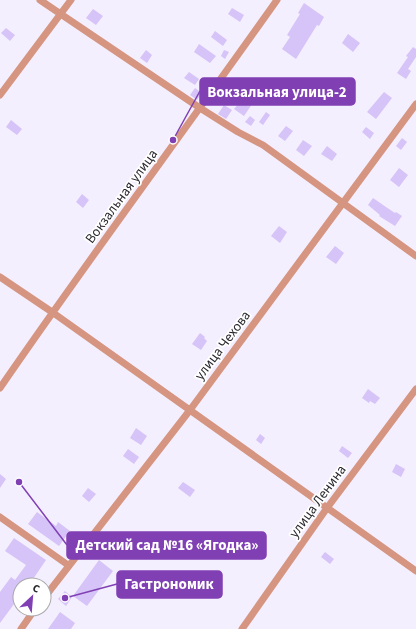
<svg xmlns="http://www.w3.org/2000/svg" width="416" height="629" viewBox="0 0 416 629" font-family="'Source Sans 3',sans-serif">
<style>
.building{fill:#d6c3f7}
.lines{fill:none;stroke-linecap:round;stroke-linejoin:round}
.minor{stroke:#d59581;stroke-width:7}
.labels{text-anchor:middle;stroke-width:3.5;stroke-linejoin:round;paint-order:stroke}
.street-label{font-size:14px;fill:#2a282f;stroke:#fff}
.leader{fill:none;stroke:#8040b4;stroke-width:1.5}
.callout-dot{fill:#8040b4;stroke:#fff;stroke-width:1.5}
.callout{fill:#8040b4;stroke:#8040b4;stroke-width:1.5}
.callout-label{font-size:15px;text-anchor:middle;font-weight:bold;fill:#fff}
</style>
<rect width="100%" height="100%" fill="#f4effe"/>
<path class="building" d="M304,3L324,17L319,26L317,25L296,59L282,49L290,37L287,35L300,14L298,13Z
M232,8L244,15L240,22L228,14Z
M93,9L103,16L96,25L86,18Z
M6,28L15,35L10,41L1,33Z
M215,31L227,40L223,46L211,37Z
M348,34L360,43L353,52L342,43Z
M199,44L216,56L210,63L194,52Z
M413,47L416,49V57L408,69L411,71L406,79L397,73L408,57L406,56Z
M146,50L152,55L147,63L140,58Z
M224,50L229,52L225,59L221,56Z
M189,72L199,79L195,85L184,78Z
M252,81L263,88L244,116L234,109L240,102L225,91L231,83L244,93Z
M195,88L202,93L197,100L190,95Z
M384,92L392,98L376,119L367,112Z
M224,105L232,110L226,119L218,114Z
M266,112L270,115L263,125L259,122Z
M250,116L255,120L251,126L245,122Z
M11,120L22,129L17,135L6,127Z
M286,126L293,131L285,141L278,136Z
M366,127L374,133L370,139L362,132Z
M402,138L407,142L401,150L396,146Z
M303,140L312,146L304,156L296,150Z
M327,146L337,154L332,161L321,154Z
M399,168L408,175L399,187L390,180Z
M82,194L89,200L83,208L76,202Z
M373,198L386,207L395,213L396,212L402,216L395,226L379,216L380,215L368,205Z
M279,226L287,232L280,243L271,236Z
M335,246L344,253L336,264L326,257Z
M200,333L205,337L204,338L207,341L201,350L192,344Z
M368,389L380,398L375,404L370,401L369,403L362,398Z
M136,428L147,436L141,445L130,438Z
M260,434L265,438L261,444L256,440Z
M342,446L352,453L348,458L339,451Z
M128,449L139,457L134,464L123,456Z
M396,464L405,469L401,477L392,472Z
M0,474L6,479L0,488Z
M183,482L195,490L190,497L178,488Z
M88,488L96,494L89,502L82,496Z
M37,512L56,526L58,522L70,531L59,546L28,524Z
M14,538L46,560L29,585H20V596L0,623V592L11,577L15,580L26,565L5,551Z
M325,552L334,559L330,564L321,557Z
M99,560L113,571L87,606L73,596Z
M65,591L72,597L66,606L58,599Z
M60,612L75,623L71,629H48Z"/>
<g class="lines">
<path class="minor" d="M40,0L200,108L238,132L263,145L416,256
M0,95L71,0
M0,277L52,312L416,571
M0,388C90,257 185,130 277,0
M0,517L68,565
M44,598L190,410L416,104
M21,629L35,609
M242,629L327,508L416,389"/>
</g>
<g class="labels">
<g class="street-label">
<text transform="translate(121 196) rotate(-54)" y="5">Вокзальная улица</text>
<text transform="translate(222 345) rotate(-53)" y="5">улица Чехова</text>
<text transform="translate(317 501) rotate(-54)" y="5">улица Ленина</text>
</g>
</g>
<path class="leader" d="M173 140L200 91M19 482L67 545M65 598L117 584"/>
<g class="callout-dot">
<circle cx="173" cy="140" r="4"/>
<circle cx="19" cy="482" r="4"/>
<circle cx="65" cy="598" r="4"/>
</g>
<g class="callout">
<rect x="200" y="78" width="155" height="27" rx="4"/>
<rect x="67" y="532" width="199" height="27" rx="4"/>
<rect x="117" y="571" width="105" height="27" rx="4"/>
</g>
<g class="callout-label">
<text x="277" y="97">Вокзальная улица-2</text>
<text x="167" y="550">Детский сад №16 «Ягодка»</text>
<text x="169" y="589">Гастрономик</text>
</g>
<g transform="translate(32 597) rotate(26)"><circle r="19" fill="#ffffff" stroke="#aaa9ac"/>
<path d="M0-3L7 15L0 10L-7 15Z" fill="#8040b4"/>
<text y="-6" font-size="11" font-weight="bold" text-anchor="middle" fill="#2a282f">С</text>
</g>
</svg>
